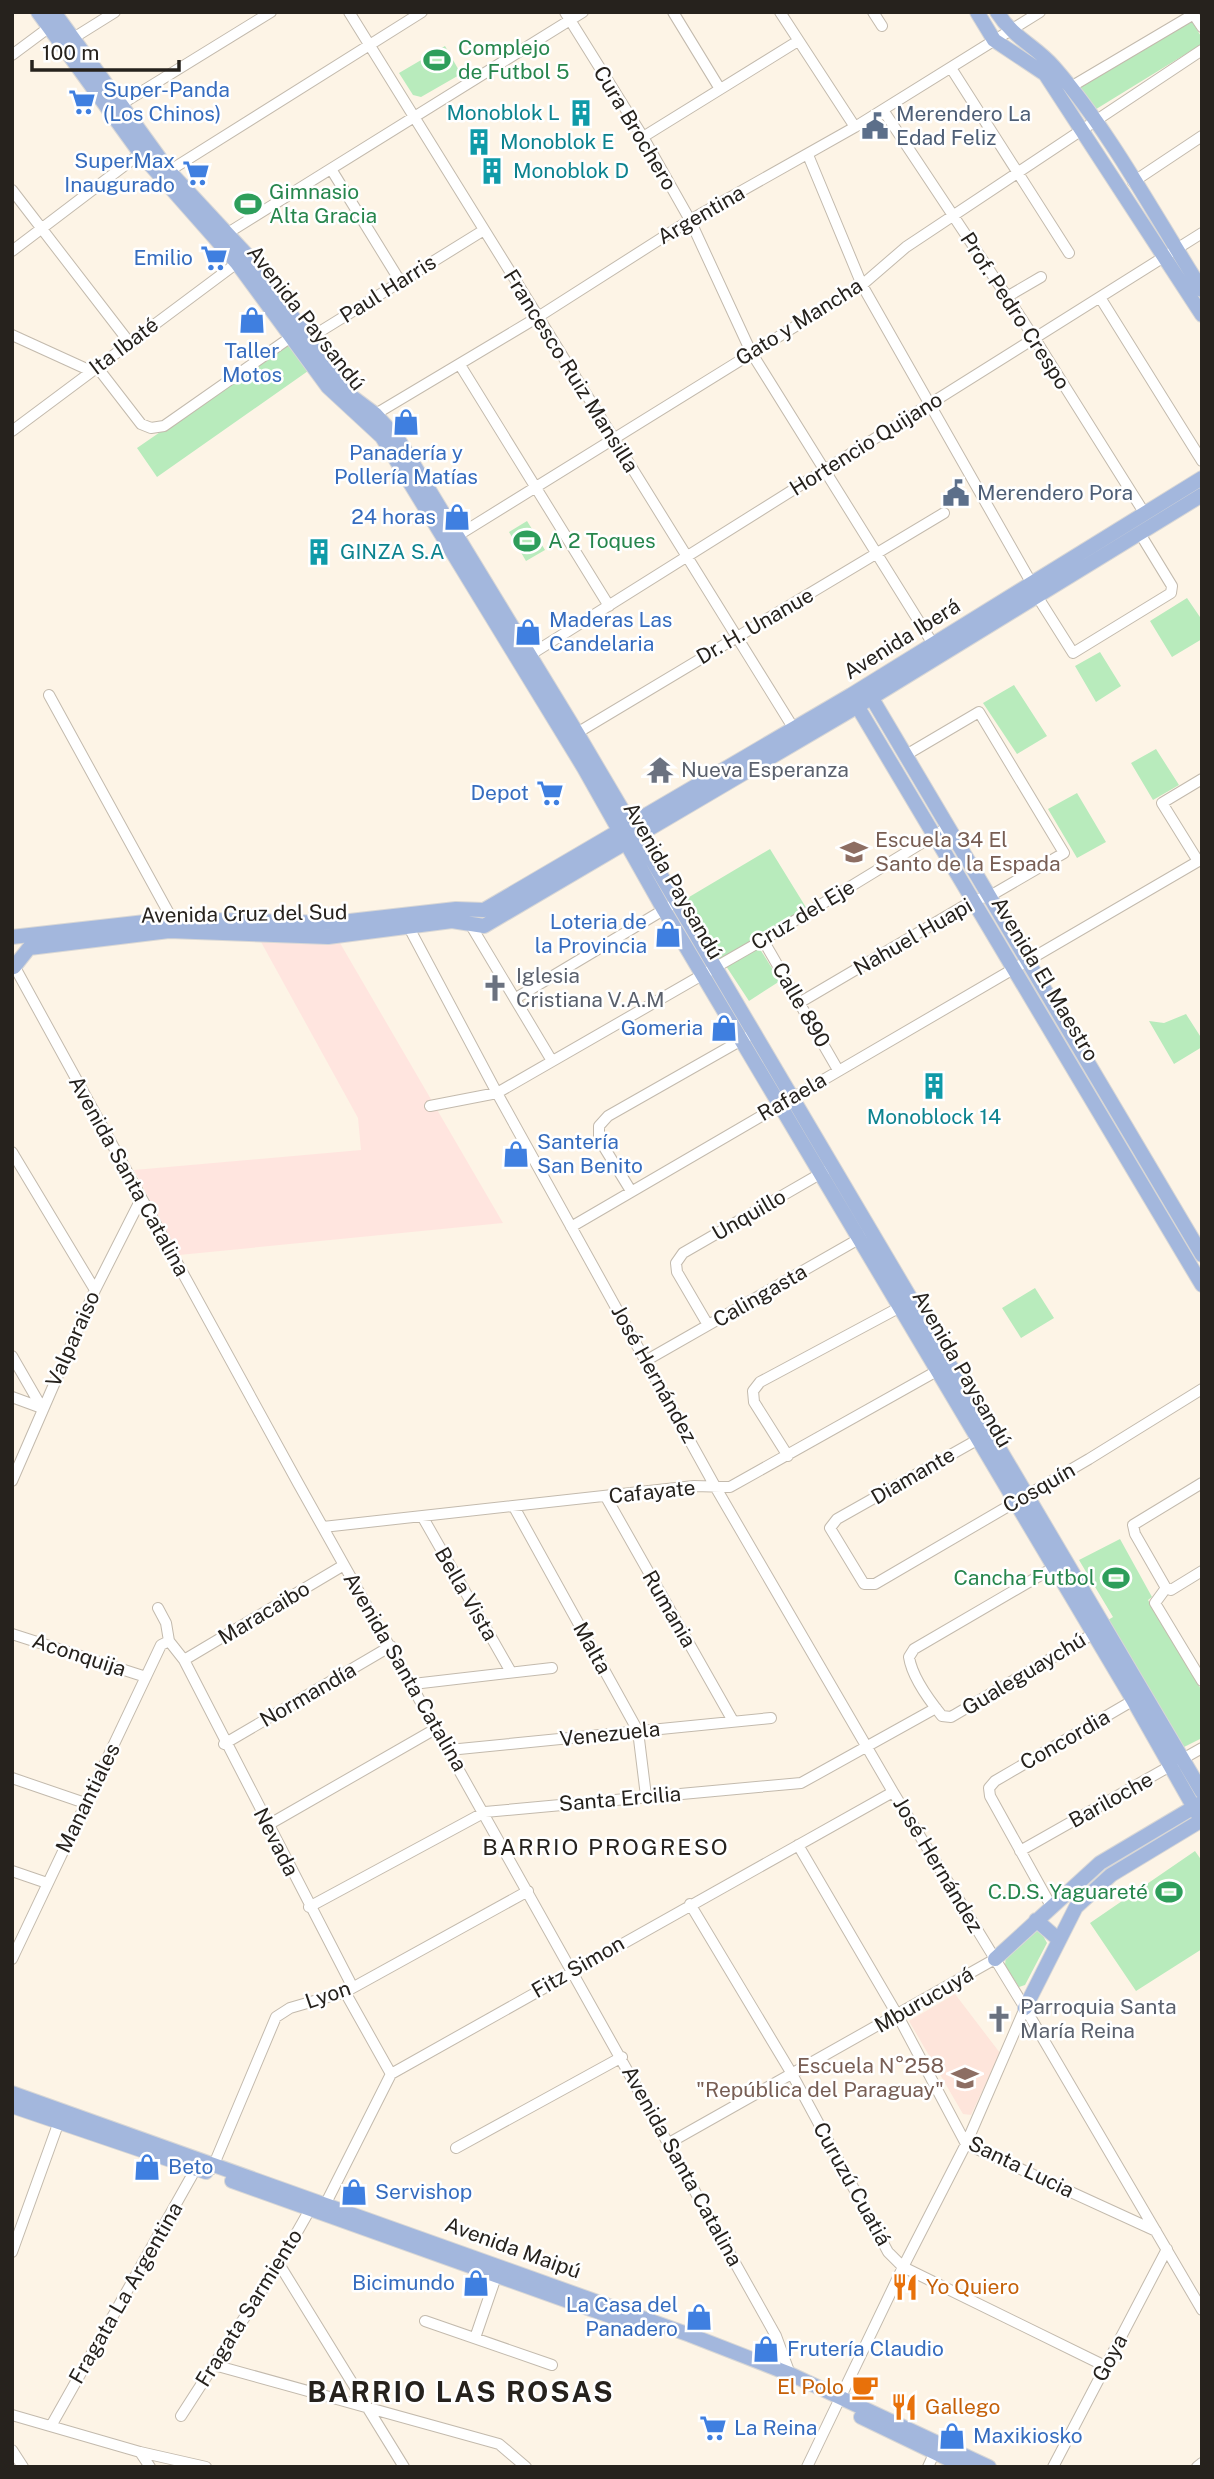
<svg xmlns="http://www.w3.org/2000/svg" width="1214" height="2479" viewBox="0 0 1214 2479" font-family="'Public Sans',sans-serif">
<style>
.industrial{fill:#ffe5df}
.education{fill:#fee5db}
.green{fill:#b8ebbc}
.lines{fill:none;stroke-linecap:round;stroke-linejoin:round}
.minor-casing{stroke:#c3baad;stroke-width:12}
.major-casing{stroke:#d8d7d6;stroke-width:16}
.minor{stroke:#fff;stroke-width:10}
.major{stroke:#a3b7dd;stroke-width:14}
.labels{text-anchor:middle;stroke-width:5;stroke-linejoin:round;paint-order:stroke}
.leisure-label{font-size:21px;fill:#27864d;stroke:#fff;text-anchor:start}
.shop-label{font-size:21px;fill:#366cbe;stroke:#fff;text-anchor:start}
.culture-label{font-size:21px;fill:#0d838f;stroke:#fff;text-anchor:start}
.service-label{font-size:21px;fill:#4e5e75;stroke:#fff;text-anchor:start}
.street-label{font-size:21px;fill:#26221d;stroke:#fff}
.worship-label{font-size:21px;fill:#5b616d;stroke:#fff;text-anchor:start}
.education-label{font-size:21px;fill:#785e54;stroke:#fff;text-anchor:start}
.food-label{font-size:21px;fill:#c56008;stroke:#fff;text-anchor:start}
.neighbourhood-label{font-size:23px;letter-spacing:2px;fill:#26221d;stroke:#fff}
.district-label{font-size:28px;font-weight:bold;letter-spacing:2px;fill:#26221d;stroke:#fff}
</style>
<rect width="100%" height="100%" fill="#fdf4e6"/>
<path class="industrial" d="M261,942L340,943L503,1223L179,1255L134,1170L361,1150L358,1118Z"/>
<path class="education" d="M955,1994L1000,2053L971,2115L963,2114L909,2021Z"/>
<path class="green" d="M1191,20L1202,38V44L1093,111L1078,89Z
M445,46L461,74L421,97L413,95L399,73Z
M288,344L308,371L157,477L137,448Z
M527,521L545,550L526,561L509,532Z
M1187,598L1202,620V639L1172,657L1150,621Z
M1100,652L1121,686L1096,702L1075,666Z
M1014,685L1047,736L1017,754L983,703Z
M1156,749L1179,785L1153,800L1131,763Z
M1077,793L1106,842L1077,858L1048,809Z
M770,849L807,909L717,964L679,903Z
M758,946L780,981L749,1001L726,966Z
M1186,1014L1202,1039V1047L1174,1064L1149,1021L1164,1023Z
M1035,1288L1054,1318L1021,1338L1002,1308Z
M1120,1539L1152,1597L1148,1600L1202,1691V1738L1184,1747L1108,1620L1113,1617L1079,1560Z
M1195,1851L1202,1861V1949L1136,1991L1090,1923Z
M1034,1930L1041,1932L1047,1943L1025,1985L1019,1987L1005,1965L1006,1955Z"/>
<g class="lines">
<defs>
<path id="minor" d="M349,12L794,729
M565,12L643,137L690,220L751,352L933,644
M673,12L720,89
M780,12L855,127
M873,12L882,26
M1192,12L1202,27
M67,42L115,12
M12,55L55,23
M951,68L1069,253
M1069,88L1194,14
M120,105L271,12
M883,110L1035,339L1145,514
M643,137L798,41
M808,155L862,285L1032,584
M331,169L400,281
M169,171L422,12
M1133,182L1202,136
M12,190L129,342
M223,236L583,12
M12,251L145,150
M1005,298L1041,277
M1101,299L1202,461
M12,335L91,371
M460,365L609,606
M97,367L141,424L151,428L164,426L291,337L308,339L484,230
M369,418L538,317L690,220L855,127L1040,12
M12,431L237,263
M457,536L862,285L906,247L1202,50
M1037,596L1073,653L1171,593L1172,586L1139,532
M530,655L1202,233
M49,695L172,919
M572,736L944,513
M1198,861L1162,803L1202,779
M406,922L497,1093L716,1488L893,1792L1025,2008L1202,2310
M470,924L552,1061
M763,940L838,1070
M12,962L298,1483L776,2336L790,2374L787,2383
M516,998L670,906
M799,1003L974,900L990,896L1064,853L979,712L906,755
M430,1106L497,1093L763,940L948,827
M12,1152L95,1290
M631,1191L599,1139V1126L608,1116L754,1033
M571,1227L1202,859
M708,1325L677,1272L676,1263L683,1253L825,1171
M12,1356L42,1408
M647,1360L864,1236
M12,1397L42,1408
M984,1436L837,1519L830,1528L864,1584H875L1089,1459L1202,1389
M788,1456L754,1402L753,1391L760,1382L904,1305
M12,1481L95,1290L141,1199
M1202,1483L1133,1525L1135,1534L1166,1588L1171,1590L1202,1571
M606,1497L733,1721
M514,1507L638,1731L646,1796
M422,1516L511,1672
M323,1527L694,1486L730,1487L944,1367
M1058,1565L914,1649L909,1657C912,1677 929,1700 942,1716L951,1717L1098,1631
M1166,1588L1155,1603L1202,1681
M158,1608L166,1623L169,1641L184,1660L350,1982L345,1992L391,2074
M12,1634L146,1677
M184,1660L344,1565
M413,1684L552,1668
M224,1744L391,1646
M449,1750L771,1718
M12,1778L85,1803
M268,1825L437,1728
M798,1845L898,2016L966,2144L1156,2231
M1020,1851L1202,1748
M12,1871L47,1883
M690,1904L792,2074L888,2252L903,2267L1105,2366
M1051,1906L990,1796L989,1788L995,1781L1139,1697
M309,1907L485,1812L801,1783L936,1708
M12,1959L161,1645L169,1641
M669,2143L995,1959
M456,2148L622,2057
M212,2169L276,2017L290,2008L345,1992L528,1891
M326,2203L391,2074L893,1792
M12,2252L61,2116
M279,2264L404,2467
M425,2321L552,2365
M475,2338L498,2271
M214,2365L499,2444L526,2467
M12,2415L140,2452L206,2467
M181,2416L279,2264L313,2204
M51,2426L199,2163
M12,2450L23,2467
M140,2452L150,2467
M807,2467L903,2267L966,2144L1025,2008
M928,2467L937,2447
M1053,2467L1167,2249
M1197,2467L1202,2463"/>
<path id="major" d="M38,12L140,153L237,263L328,387L382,437L584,768L664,910L1133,1700L1201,1820
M54,12L169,171L247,255L351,396L375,414L398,439L577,733L1202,1792
M977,12L994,40L1045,74L1202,315
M997,12C1014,39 1035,45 1054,67C1110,131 1156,218 1202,290
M867,690L1202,1255
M853,699L1202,1285
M12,937L172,919L332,923L456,909L484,910L851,695L1202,478
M14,967L29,948L169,931L328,937L452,921L484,926L858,706L1202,495
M1036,1920L1058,1939
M995,1959L1100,1863L1201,1803
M1025,2008L1076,1907L1111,1875L1202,1820
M12,2093L690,2335L790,2374L989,2467
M12,2106L206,2172
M232,2181L635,2325
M861,2417L965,2467"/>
</defs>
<use href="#minor" class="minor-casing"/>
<use href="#major" class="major-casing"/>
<use href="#minor" class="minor"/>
<use href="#major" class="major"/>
</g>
<defs>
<symbol id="stadium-bare" viewBox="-9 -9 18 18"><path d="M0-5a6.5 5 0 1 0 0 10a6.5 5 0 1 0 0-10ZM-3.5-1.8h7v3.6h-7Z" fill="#2e9e5b" stroke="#fff" stroke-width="2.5" paint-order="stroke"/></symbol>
<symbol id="supermarket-bare" viewBox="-9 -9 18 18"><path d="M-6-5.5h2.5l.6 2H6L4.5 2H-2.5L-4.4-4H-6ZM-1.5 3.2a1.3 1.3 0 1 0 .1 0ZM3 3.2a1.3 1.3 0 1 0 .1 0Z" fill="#3f7fe0" stroke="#fff" stroke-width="2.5" paint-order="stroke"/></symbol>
<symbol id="building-bare" viewBox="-9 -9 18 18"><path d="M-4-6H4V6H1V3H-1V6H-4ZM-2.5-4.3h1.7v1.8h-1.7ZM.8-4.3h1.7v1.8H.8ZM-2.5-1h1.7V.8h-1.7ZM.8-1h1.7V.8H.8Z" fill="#0f9aa8" stroke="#fff" stroke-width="2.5" paint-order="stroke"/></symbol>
<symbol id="civic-bare" viewBox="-9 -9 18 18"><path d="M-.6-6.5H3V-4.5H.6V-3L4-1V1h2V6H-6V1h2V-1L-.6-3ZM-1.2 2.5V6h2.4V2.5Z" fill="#5c6f8a" stroke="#fff" stroke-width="2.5" paint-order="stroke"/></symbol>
<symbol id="shop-bare" viewBox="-9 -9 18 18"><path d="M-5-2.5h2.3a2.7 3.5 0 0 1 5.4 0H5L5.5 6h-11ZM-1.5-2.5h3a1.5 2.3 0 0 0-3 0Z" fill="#3f7fe0" stroke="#fff" stroke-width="2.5" paint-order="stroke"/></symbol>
<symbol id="temple-bare" viewBox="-9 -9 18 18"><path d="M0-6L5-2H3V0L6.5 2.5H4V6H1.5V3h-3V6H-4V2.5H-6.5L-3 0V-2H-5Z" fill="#6b7280" stroke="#fff" stroke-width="2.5" paint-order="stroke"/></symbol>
<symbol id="school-bare" viewBox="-9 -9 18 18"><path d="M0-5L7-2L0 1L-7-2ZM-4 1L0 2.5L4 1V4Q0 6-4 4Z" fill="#8d6e63" stroke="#fff" stroke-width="2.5" paint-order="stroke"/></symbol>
<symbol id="church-bare" viewBox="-9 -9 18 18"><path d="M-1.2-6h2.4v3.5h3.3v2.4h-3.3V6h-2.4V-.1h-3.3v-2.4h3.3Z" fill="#6b7280" stroke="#fff" stroke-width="2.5" paint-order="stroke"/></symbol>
<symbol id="restaurant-bare" viewBox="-9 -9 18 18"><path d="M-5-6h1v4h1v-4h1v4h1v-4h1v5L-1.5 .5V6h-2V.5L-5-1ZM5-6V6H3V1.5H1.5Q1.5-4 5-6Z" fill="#e8710a" stroke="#fff" stroke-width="2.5" paint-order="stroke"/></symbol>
<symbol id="cafe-bare" viewBox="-9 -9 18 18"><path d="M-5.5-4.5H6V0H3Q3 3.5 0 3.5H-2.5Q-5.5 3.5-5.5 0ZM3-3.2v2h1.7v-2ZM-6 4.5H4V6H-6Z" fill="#e8710a" stroke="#fff" stroke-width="2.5" paint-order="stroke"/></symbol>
</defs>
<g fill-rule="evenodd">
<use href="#stadium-bare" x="418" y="41" width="38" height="38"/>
<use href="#supermarket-bare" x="63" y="83" width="38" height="38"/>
<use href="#building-bare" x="562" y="94" width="38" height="38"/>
<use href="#civic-bare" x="856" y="107" width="38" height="38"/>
<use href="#building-bare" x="460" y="123" width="38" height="38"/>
<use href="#building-bare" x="473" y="152" width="38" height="38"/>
<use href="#supermarket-bare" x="177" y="154" width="38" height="38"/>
<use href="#stadium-bare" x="229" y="185" width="38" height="38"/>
<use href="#supermarket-bare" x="195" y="239" width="38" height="38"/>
<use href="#shop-bare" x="233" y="301" width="38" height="38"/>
<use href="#shop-bare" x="387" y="403" width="38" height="38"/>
<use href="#civic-bare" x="937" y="474" width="38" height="38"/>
<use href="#shop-bare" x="438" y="498" width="38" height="38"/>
<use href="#stadium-bare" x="508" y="522" width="38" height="38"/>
<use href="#building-bare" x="300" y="533" width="38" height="38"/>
<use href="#shop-bare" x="509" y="613" width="38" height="38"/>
<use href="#temple-bare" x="641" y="751" width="38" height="38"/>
<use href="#supermarket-bare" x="531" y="774" width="38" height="38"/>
<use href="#school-bare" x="835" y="833" width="38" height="38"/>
<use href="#shop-bare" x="649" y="915" width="38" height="38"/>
<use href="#church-bare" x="476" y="969" width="38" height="38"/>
<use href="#shop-bare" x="705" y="1009" width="38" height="38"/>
<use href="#building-bare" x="915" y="1067" width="38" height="38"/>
<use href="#shop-bare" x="497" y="1135" width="38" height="38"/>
<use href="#stadium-bare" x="1097" y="1559" width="38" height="38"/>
<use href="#stadium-bare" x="1150" y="1873" width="38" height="38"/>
<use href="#church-bare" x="980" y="2000" width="38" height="38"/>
<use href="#school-bare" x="946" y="2059" width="38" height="38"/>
<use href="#shop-bare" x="128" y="2148" width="38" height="38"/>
<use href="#shop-bare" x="335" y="2173" width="38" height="38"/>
<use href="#shop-bare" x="457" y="2264" width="38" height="38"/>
<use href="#restaurant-bare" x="886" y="2268" width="38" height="38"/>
<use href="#shop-bare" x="680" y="2298" width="38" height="38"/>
<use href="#shop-bare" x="747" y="2330" width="38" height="38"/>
<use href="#cafe-bare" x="846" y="2368" width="38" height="38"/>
<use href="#restaurant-bare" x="885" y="2388" width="38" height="38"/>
<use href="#supermarket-bare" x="694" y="2409" width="38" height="38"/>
<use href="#shop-bare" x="933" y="2417" width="38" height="38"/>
</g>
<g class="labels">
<g class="leisure-label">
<text x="458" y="55">Complejo<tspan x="458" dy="24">de Futbol 5</tspan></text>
<text x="269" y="199">Gimnasio<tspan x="269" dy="24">Alta Gracia</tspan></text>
<text x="548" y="548">A 2 Toques</text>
<text x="1095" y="1585" text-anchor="end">Cancha Futbol</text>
<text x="1148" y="1899" text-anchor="end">C.D.S. Yaguareté</text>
</g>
<g class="shop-label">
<text x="103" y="97">Super-Panda<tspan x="103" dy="24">(Los Chinos)</tspan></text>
<text x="175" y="168" text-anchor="end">SuperMax<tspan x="175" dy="24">Inaugurado</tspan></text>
<text x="193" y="265" text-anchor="end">Emilio</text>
<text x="252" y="358" text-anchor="middle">Taller<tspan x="252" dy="24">Motos</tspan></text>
<text x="406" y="460" text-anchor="middle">Panadería y<tspan x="406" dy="24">Pollería Matías</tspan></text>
<text x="436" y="524" text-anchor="end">24 horas</text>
<text x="549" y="627">Maderas Las<tspan x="549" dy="24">Candelaria</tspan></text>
<text x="529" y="800" text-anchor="end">Depot</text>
<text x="647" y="929" text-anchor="end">Loteria de<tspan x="647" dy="24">la Provincia</tspan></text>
<text x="703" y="1035" text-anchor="end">Gomeria</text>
<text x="537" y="1149">Santería<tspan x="537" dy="24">San Benito</tspan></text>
<text x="168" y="2174">Beto</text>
<text x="375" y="2199">Servishop</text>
<text x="455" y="2290" text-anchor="end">Bicimundo</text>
<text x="678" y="2312" text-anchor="end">La Casa del<tspan x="678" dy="24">Panadero</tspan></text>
<text x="787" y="2356">Frutería Claudio</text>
<text x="734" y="2435">La Reina</text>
<text x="973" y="2443">Maxikiosko</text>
</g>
<g class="culture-label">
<text x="560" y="120" text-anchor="end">Monoblok L</text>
<text x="500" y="149">Monoblok E</text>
<text x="513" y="178">Monoblok D</text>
<text x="340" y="559">GINZA S.A</text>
<text x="934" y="1124" text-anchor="middle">Monoblock 14</text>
</g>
<g class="service-label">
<text x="896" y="121">Merendero La<tspan x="896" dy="24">Edad Feliz</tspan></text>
<text x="977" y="500">Merendero Pora</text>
</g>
<g class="street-label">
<text transform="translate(635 128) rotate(59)" y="7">Cura Brochero</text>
<text transform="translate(701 215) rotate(-30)" y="7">Argentina</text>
<text transform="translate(388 289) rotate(-32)" y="7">Paul Harris</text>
<text transform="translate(1015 311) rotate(57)" y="7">Prof. Pedro Crespo</text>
<text transform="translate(306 318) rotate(52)" y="7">Avenida Paysandú</text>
<text transform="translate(799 322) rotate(-32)" y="7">Gato y Mancha</text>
<text transform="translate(124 346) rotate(-37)" y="7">Ita Ibaté</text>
<text transform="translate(571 371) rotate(58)" y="7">Francesco Ruiz Mansilla</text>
<text transform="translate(866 444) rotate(-32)" y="7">Hortencio Quijano</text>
<text transform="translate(755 626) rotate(-30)" y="7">Dr. H. Unanue</text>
<text transform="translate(902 639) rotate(-32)" y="7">Avenida Iberá</text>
<text transform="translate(673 881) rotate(60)" y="7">Avenida Paysandú</text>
<text transform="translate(244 914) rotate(-1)" y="7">Avenida Cruz del Sud</text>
<text transform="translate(803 915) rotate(-31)" y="7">Cruz del Eje</text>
<text transform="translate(913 937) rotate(-30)" y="7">Nahuel Huapi</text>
<text transform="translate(1045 979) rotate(59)" y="7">Avenida El Maestro</text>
<text transform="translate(801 1005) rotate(60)" y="7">Calle 890</text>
<text transform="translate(792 1097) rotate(-30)" y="7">Rafaela</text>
<text transform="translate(129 1176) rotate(61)" y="7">Avenida Santa Catalina</text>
<text transform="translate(749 1215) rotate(-30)" y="7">Unquillo</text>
<text transform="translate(760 1296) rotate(-30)" y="7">Calingasta</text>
<text transform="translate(73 1339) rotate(-66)" y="7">Valparaiso</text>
<text transform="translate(962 1369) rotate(60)" y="7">Avenida Paysandú</text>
<text transform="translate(654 1374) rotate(61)" y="7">José Hernández</text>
<text transform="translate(913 1476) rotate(-30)" y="7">Diamante</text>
<text transform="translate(1039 1488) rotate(-30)" y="7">Cosquín</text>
<text transform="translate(652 1492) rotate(-6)" y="7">Cafayate</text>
<text transform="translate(466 1594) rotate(60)" y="7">Bella Vista</text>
<text transform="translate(669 1609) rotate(60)" y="7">Rumania</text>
<text transform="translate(264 1613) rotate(-31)" y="7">Maracaibo</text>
<text transform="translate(592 1648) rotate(61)" y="7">Malta</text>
<text transform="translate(79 1655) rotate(18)" y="7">Aconquija</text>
<text transform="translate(405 1672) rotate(60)" y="7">Avenida Santa Catalina</text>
<text transform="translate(1024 1674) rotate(-31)" y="7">Gualeguaychú</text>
<text transform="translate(308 1695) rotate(-30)" y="7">Normandía</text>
<text transform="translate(610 1734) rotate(-6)" y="7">Venezuela</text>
<text transform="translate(1065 1740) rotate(-30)" y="7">Concordia</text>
<text transform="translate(88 1798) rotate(-64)" y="7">Manantiales</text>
<text transform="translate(620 1799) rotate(-5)" y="7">Santa Ercilia</text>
<text transform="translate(1111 1800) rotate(-29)" y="7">Bariloche</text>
<text transform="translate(276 1842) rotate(63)" y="7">Nevada</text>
<text transform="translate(938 1865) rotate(59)" y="7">José Hernández</text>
<text transform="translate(578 1967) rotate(-30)" y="7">Fitz Simon</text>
<text transform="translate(328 1995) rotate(-19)" y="7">Lyon</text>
<text transform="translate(924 2000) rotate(-30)" y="7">Mburucuyá</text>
<text transform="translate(682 2166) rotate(61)" y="7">Avenida Santa Catalina</text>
<text transform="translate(1021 2167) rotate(26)" y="7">Santa Lucia</text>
<text transform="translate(852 2184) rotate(61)" y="7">Curuzú Cuatiá</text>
<text transform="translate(513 2248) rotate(20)" y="7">Avenida Maipú</text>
<text transform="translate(126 2293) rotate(-60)" y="7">Fragata La Argentina</text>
<text transform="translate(249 2308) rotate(-58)" y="7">Fragata Sarmiento</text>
<text transform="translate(1110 2358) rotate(-62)" y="7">Goya</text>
</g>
<g class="worship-label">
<text x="681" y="777">Nueva Esperanza</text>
<text x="516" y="983">Iglesia<tspan x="516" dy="24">Cristiana V.A.M</tspan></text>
<text x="1020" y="2014">Parroquia Santa<tspan x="1020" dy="24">María Reina</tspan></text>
</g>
<g class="education-label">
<text x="875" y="847">Escuela 34 El<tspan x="875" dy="24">Santo de la Espada</tspan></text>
<text x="944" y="2073" text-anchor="end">Escuela N°258<tspan x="944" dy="24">"República del Paraguay"</tspan></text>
</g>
<g class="food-label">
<text x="926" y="2294">Yo Quiero</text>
<text x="844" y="2394" text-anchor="end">El Polo</text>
<text x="925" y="2414">Gallego</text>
</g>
<g class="neighbourhood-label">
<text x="606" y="1855">BARRIO PROGRESO</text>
</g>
<g class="district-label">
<text x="461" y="2402">BARRIO LAS ROSAS</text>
</g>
</g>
<rect width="1214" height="2479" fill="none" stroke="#26221d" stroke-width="28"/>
<path d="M32 60v10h147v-10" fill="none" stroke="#26221d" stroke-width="3.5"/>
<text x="42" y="60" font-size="21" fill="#26221d" stroke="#ffffff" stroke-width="5" paint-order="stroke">100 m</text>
</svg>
